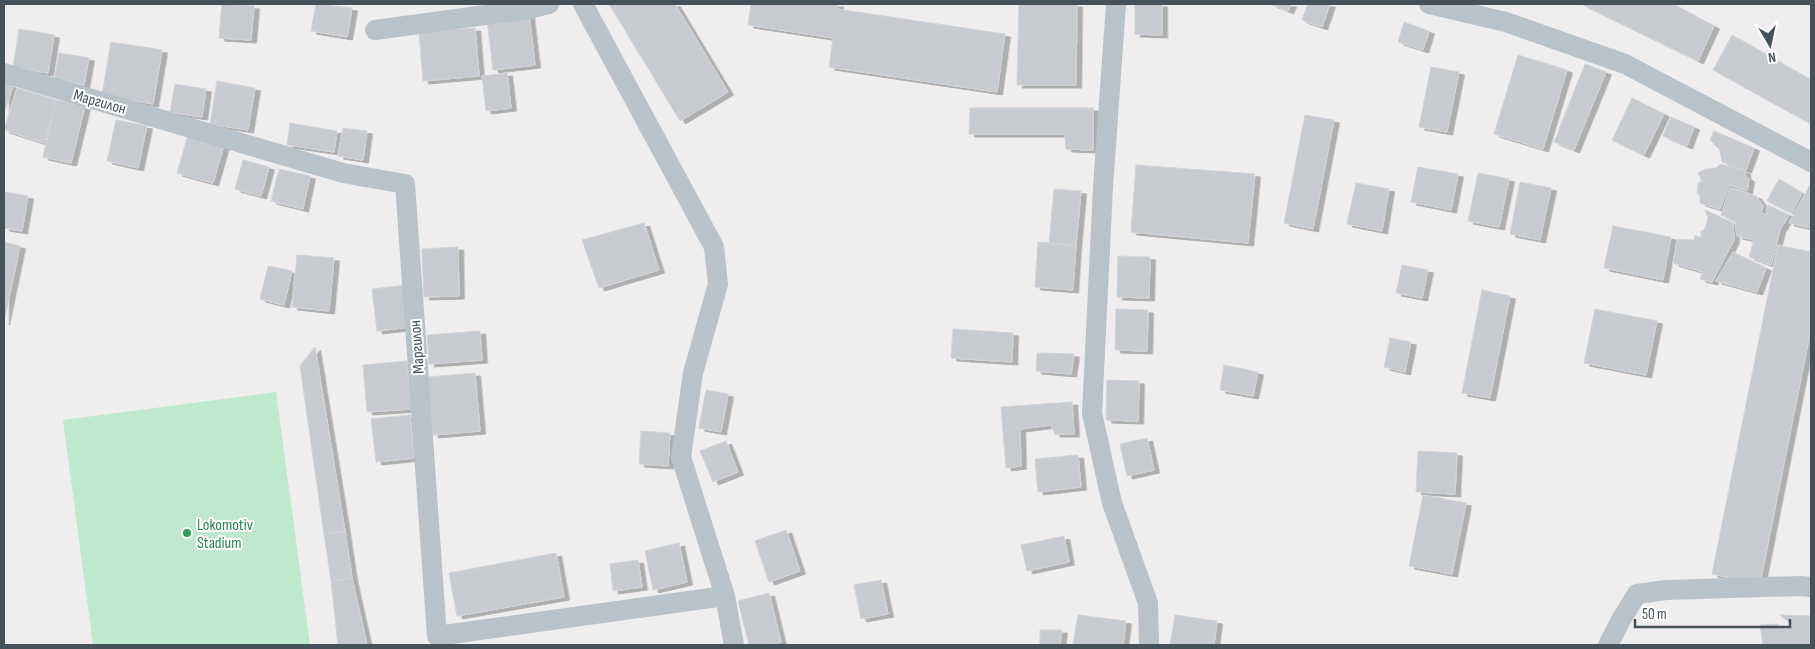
<svg xmlns="http://www.w3.org/2000/svg" width="1815" height="649" viewBox="0 0 1815 649" font-family="'Sofia Sans Condensed',sans-serif">
<style>
.green{fill:#bee9cc}
.building{fill:#c7cacf;stroke:#d1d3d8;filter:url(#shadow)}
.lines{fill:none;stroke-linecap:round;stroke-linejoin:round}
.minor{stroke:#b9c2c8;stroke-width:20}
.leisure-dot{fill:#2e9e5b;stroke:#fff;stroke-width:2}
.labels{text-anchor:middle;stroke-width:4;stroke-linejoin:round;paint-order:stroke}
.street-label{font-size:16px;fill:#475158;stroke:#fff}
.leisure-label{font-size:16px;fill:#27864d;stroke:#fff;text-anchor:start}
</style>
<defs>
<filter id="shadow"><feDropShadow dx="5.5" dy="3" stdDeviation="0" flood-color="#0004"/></filter>
</defs>
<rect width="100%" height="100%" fill="#efeded"/>
<path class="green" d="M276,392L310,645H93L63,420Z"/>
<path class="building" d="M222,4L254,6L251,40L219,38Z
M316,4L352,8L347,37L311,31Z
M609,4H675L728,92L680,121Z
M751,4H838L837,9L1005,34L997,92L829,67L833,38L748,25Z
M1019,4H1077L1076,85H1017Z
M1135,4H1162V35L1135,34Z
M1271,4H1291L1288,11Z
M1308,4H1330L1322,27L1302,20Z
M1581,4H1673L1714,26L1698,61Z
M529,15L535,65L493,70L487,19Z
M1404,22L1429,31L1423,50L1398,42Z
M475,28L479,76L423,81L419,32Z
M19,29L54,35L48,73L13,67Z
M1732,35L1811,80V124L1713,70Z
M111,42L162,50L153,104L102,95Z
M59,53L89,58L84,85L54,80Z
M1518,55L1567,70L1543,149L1494,134Z
M1585,64L1606,72L1574,150L1554,142Z
M1431,67L1459,72L1447,132L1419,127Z
M507,73L511,108L486,111L482,76Z
M217,81L255,88L248,130L210,124Z
M4,83L13,86L4,113Z
M175,84L206,89L202,117L170,112Z
M17,88L57,100L44,143L4,130Z
M1632,98L1664,114L1644,155L1612,140Z
M56,100L85,106L71,163L43,157Z
M970,108H1093V150L1066,149L1065,134H969Z
M1305,115L1334,120L1313,229L1284,223Z
M1671,117L1694,127L1687,146L1663,136Z
M116,120L147,126L138,168L107,161Z
M290,123L337,131L334,152L287,145Z
M343,128L367,131L363,160L338,156Z
M1714,131L1754,148L1746,170L1722,162L1720,150L1710,140Z
M188,135L224,145L213,183L177,173Z
M243,160L269,167L261,196L235,189Z
M1720,164L1745,171V176L1749,179L1747,191L1729,185L1720,209L1700,203V195L1697,194L1698,183L1702,181L1698,173L1705,169L1716,168Z
M1136,165L1255,174L1248,243L1131,232Z
M1418,167L1458,174L1451,210L1411,202Z
M279,169L310,176L303,209L271,201Z
M1478,173L1509,179L1499,227L1468,221Z
M1779,179L1802,193L1792,213L1767,201Z
M1520,182L1551,188L1540,240L1510,234Z
M1356,183L1389,189L1382,231L1347,224Z
M1811,183V228L1789,223Z
M1730,188L1756,196L1763,206L1761,213L1769,215L1766,212L1768,205L1789,215L1780,230L1771,265L1749,257L1754,240L1737,236L1735,221L1721,215Z
M1054,189L1081,191L1076,246L1049,244Z
M4,192L28,196L22,231L4,228Z
M1705,210L1733,223L1734,240L1712,282L1700,279L1703,272L1673,263L1678,239L1694,240L1695,235L1701,238V231L1705,229L1708,218Z
M644,223L659,270L599,288L582,240Z
M1613,226L1671,237L1663,280L1604,268Z
M4,242L20,246L4,322Z
M1038,242L1076,245L1073,290L1035,287Z
M1778,245L1811,252V328L1760,584L1712,574Z
M458,247L459,296L424,297L422,249Z
M1733,252L1766,268L1757,292L1716,281Z
M297,255L334,258L329,311L292,307Z
M1118,256L1150,257L1149,298L1117,297Z
M1402,265L1428,270L1422,298L1396,293Z
M268,266L292,271L284,305L260,299Z
M406,285L411,327L377,331L372,289Z
M1482,290L1510,296L1490,398L1462,393Z
M1116,309L1148,310L1147,351L1115,350Z
M1595,309L1657,321L1646,375L1584,363Z
M953,329L1013,333L1012,362L951,358Z
M480,331L482,360L429,364L427,335Z
M1390,338L1411,342L1405,372L1384,367Z
M315,347L345,531L324,534L300,366Z
M1037,353L1074,354L1071,374L1036,371Z
M407,361L411,409L367,412L363,365Z
M1224,365L1258,372L1253,396L1220,390Z
M475,373L480,431L433,435L428,377Z
M1107,380L1139,381L1138,421L1106,420Z
M706,390L728,394L721,432L699,428Z
M1072,402L1074,434H1055L1051,425L1020,429L1021,466L1006,468L1001,407Z
M410,415L414,458L376,462L371,419Z
M641,431L670,433L668,466L639,464Z
M1147,438L1154,470L1127,476L1120,444Z
M726,441L738,472L713,482L700,451Z
M1418,451L1457,453L1455,494L1416,492Z
M1078,455L1081,487L1038,492L1035,459Z
M1423,495L1466,503L1452,574L1409,566Z
M786,530L800,571L769,582L755,541Z
M345,531L352,578L331,581L324,534Z
M1064,536L1069,562L1027,571L1021,545Z
M679,543L687,582L653,590L645,551Z
M556,553L564,597L457,616L449,573Z
M638,560L642,587L613,591L610,564Z
M352,578L367,645H338L331,581Z
M881,580L888,614L861,619L854,585Z
M769,593L781,642L769,645H749L738,601Z
M1078,615L1126,621L1123,645H1073Z
M1175,615L1217,621L1214,645H1170Z
M1780,615L1811,616V645H1763L1760,625L1778,624L1783,630L1792,625Z
M1040,630H1062L1060,645H1040Z"/>
<g class="lines">
<path class="minor" d="M583,4L714,247L718,284L693,373L681,457L725,596L734,645
M1116,4L1103,187L1092,413L1112,503L1148,603L1149,645
M1429,4L1506,22L1625,64L1811,162
M375,30L529,9L549,4
M4,73L343,173L405,184L437,636L725,596
M1608,645L1622,618L1637,594L1666,590L1800,586L1811,587"/>
</g>
<circle class="leisure-dot" cx="187" cy="533" r="5"/>
<g class="labels">
<g class="street-label">
<text transform="translate(100 101) rotate(16)" y="6">Маргилон</text>
<text transform="translate(416 347) rotate(-94)" y="6">Маргилон</text>
</g>
<g class="leisure-label">
<text x="197" y="530">Lokomotiv<tspan x="197" dy="18">Stadium</tspan></text>
</g>
</g>
<rect width="1815" height="649" fill="none" stroke="#475158" stroke-width="10"/>
<g transform="translate(1770 45) rotate(171)" stroke="#ffffff" stroke-width="4" paint-order="stroke">
<path d="M0-4L9 19L0 12L-9 19Z" fill="#475158"/>
<text y="-8" font-size="14" font-weight="bold" text-anchor="middle" fill="#475158">N</text>
</g>
<path d="M1635 619v8h155v-8" fill="none" stroke="#475158" stroke-width="2.5"/>
<text x="1642" y="619" font-size="15" fill="#475158" stroke="#ffffff" stroke-width="4" paint-order="stroke">50 m</text>
</svg>
